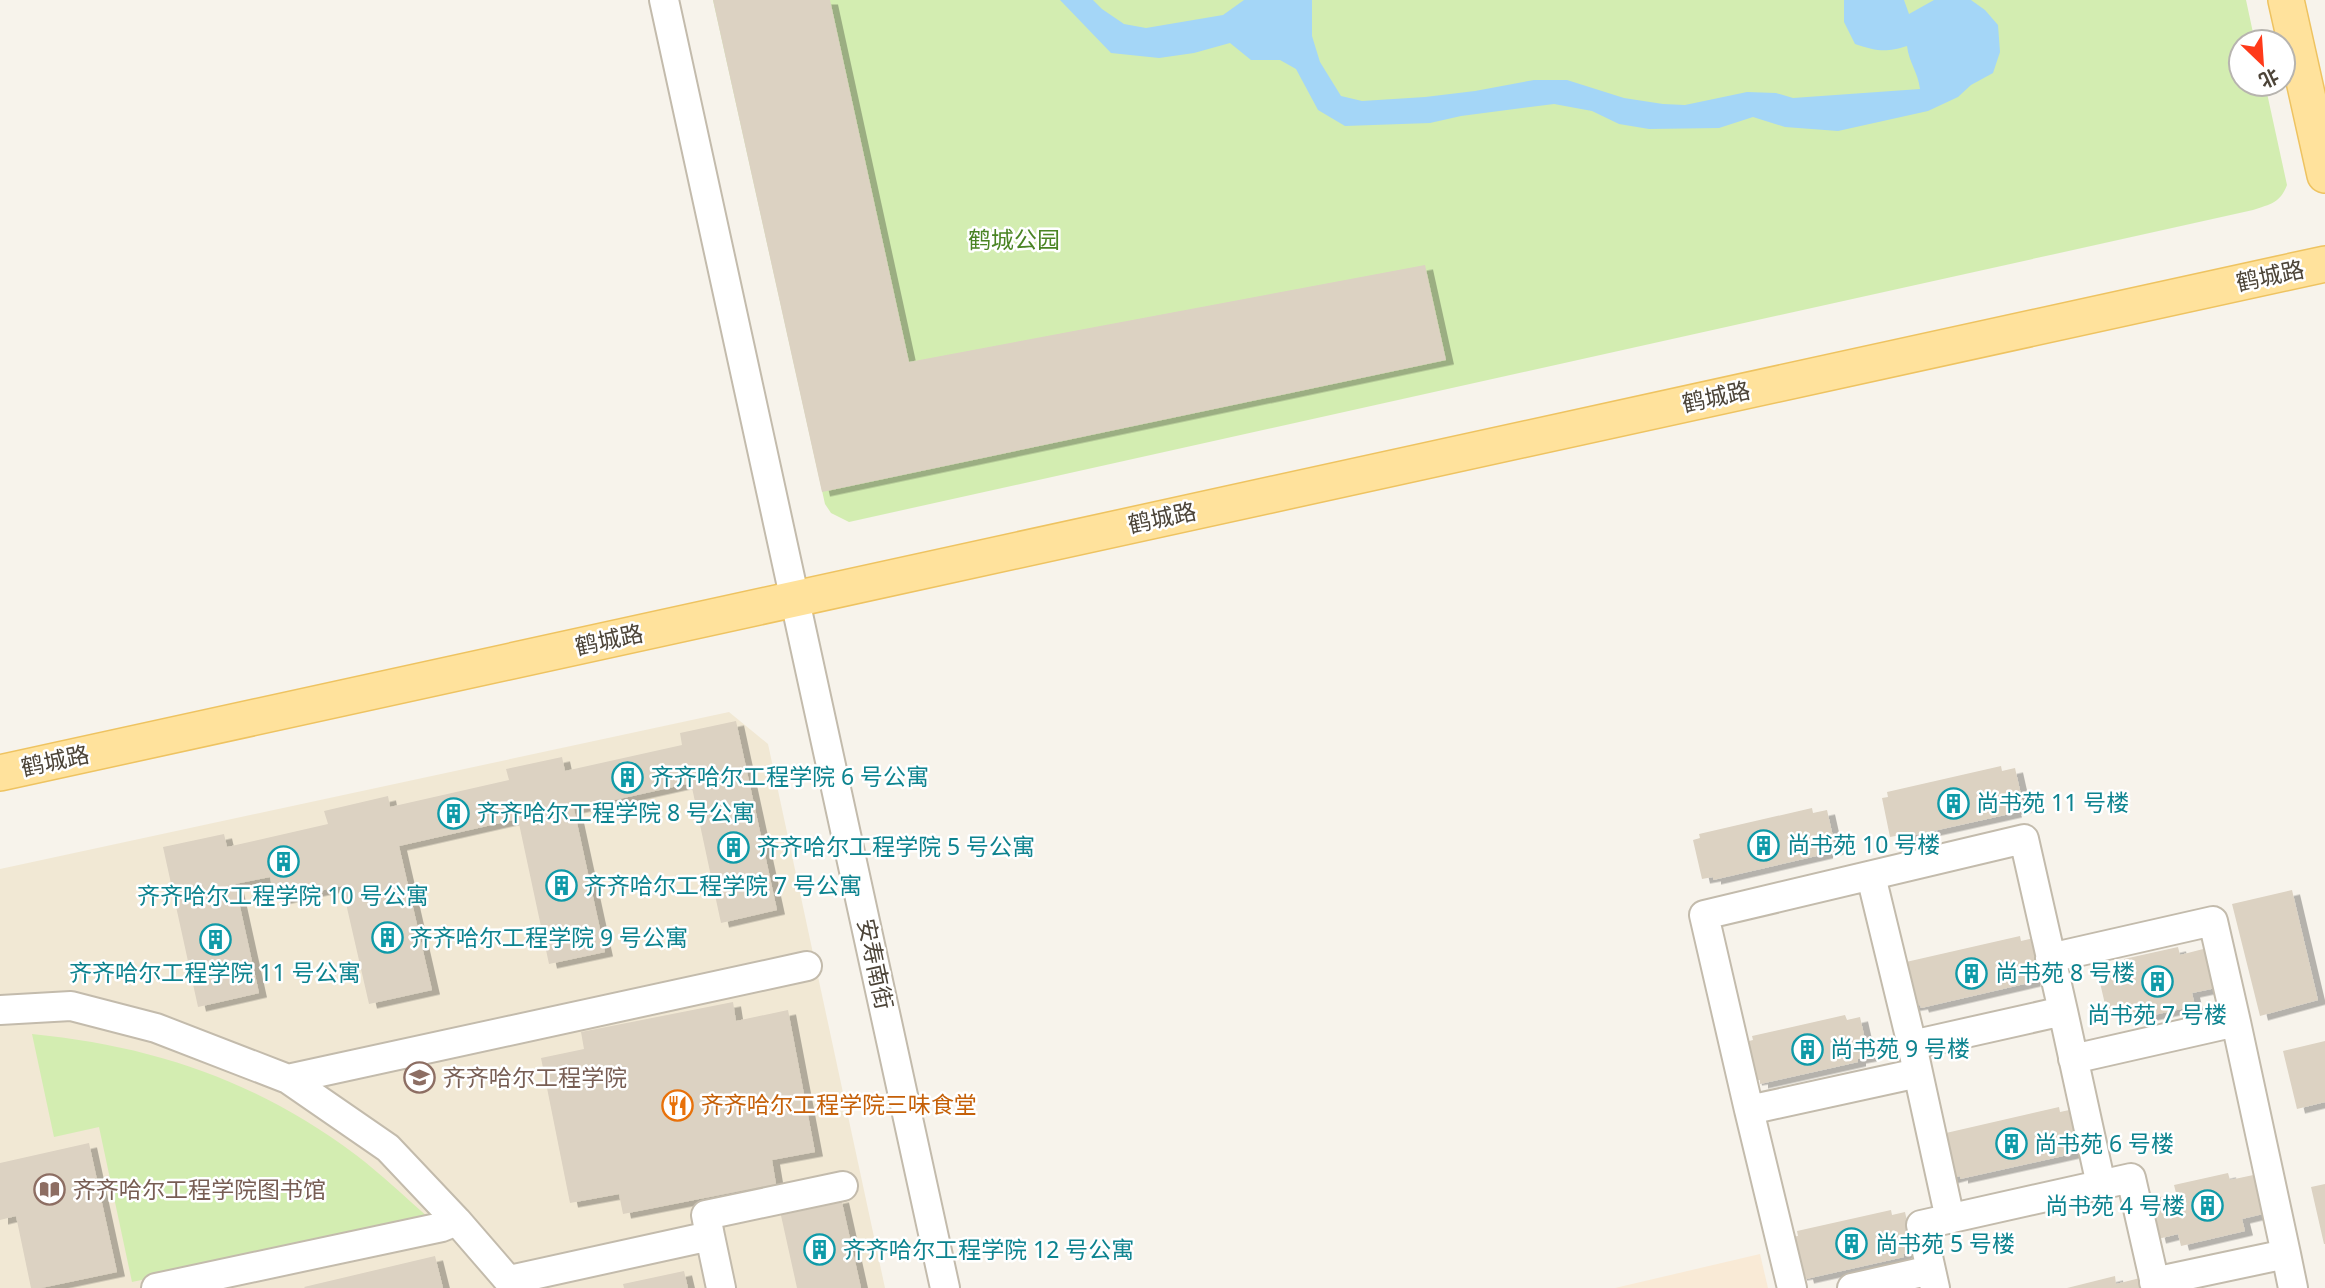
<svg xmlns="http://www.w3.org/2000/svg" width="2325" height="1288" viewBox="0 0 2325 1288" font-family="'Noto Sans','Noto Sans SC',sans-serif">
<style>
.commercial{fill:#f9ead6}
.education{fill:#f1e8d4}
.green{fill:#d3edb1}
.water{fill:#a4d6f7}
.building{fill:#dcd2c2;filter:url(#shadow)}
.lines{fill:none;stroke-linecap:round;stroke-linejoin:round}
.minor-casing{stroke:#c3bbac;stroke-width:32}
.major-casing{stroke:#eec361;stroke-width:38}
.minor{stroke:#fff;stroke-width:28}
.major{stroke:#ffe29c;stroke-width:35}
.labels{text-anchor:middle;stroke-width:5;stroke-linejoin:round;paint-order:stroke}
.park-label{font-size:23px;fill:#4a8424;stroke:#fff}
.street-label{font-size:23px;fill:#4c4438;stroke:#fff}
.culture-label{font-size:23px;fill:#0d838f;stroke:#fff;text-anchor:start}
.education-label{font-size:23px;fill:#785e54;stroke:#fff;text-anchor:start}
.food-label{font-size:23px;fill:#c56008;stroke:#fff;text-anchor:start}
</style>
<defs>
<filter id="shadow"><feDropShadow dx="8" dy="4.5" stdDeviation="0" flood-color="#0004"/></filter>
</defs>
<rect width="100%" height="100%" fill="#f7f3eb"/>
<path class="commercial" d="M1760,1254L1768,1288H1615Z"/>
<path class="education" d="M729,712L768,744L885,1288H0V869Z"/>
<path class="green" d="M713,0H2246L2255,42H2241V84H2265L2287,185C2280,203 2271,204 2253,210L849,522L831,513L825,504Z
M32,1034C154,1046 257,1081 356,1155C381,1174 405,1197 429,1218L132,1282L99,1127L54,1137Z"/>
<path class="water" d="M1060,0H1093L1102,9L1124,24L1146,28L1223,15L1244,0H1312V36L1320,62L1341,96L1362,101L1425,97L1475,91L1534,80H1567L1624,98L1663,104L1685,105L1747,92L1776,93L1793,98L1920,89C1918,72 1909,63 1907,46C1885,53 1877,51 1855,44L1844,22V0H1904L1909,14L1934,0H1971L1985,10L1998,25L2000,52L1993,73L1971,85L1958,97L1928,111L1838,131L1785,127L1753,117L1719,128L1649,129L1619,124L1592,111L1554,104L1461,116L1430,123L1345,126L1318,110L1296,69L1280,60H1251L1230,43L1194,53L1159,58L1111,53Z"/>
<path class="building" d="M713,0H830L909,362L1425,265L1446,360L822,492Z
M736,721L777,910L721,923L691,783L574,809L605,952L549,964L518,819L399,846L432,990L369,1004L342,886L275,901L270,877L235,884L259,993L198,1007L163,847L224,834L227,847L328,824L324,811L388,796L390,807L509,780L506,769L562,757L565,771L682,745L680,733Z
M2001,766L2002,771L2015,768L2024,808L2013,810L2014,813L1902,838L1901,835L1890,837L1882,798L1888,797L1887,792Z
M1812,808L1813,813L1827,810L1836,850L1825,852V854L1713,880V877L1702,879L1693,840L1700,838L1699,834Z
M2292,890L2318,1000L2260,1016L2232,904Z
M2020,936L2021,941L2034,938L2043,978L2032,980L2033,982L1921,1008L1920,1005L1909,1007L1901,968L1907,966L1906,962Z
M2178,947L2180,955L2207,948L2216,988L2192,993L2195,1006L2131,1020L2128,1008L2107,1013L2098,974L2126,968L2124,959Z
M733,1002L736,1021L788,1010L815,1152L772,1160L776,1184L623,1214L619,1194L570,1203L541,1058L584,1049L581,1032Z
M1845,1015L1847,1020L1860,1017L1869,1057L1858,1059V1062L1760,1084V1080L1754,1081L1745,1042L1753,1040L1752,1036Z
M2325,1041V1102L2297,1109L2283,1051Z
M2059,1107L2060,1112L2074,1109L2082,1149L2072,1152V1154L1960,1179V1176L1949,1179L1940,1139L1947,1138L1946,1133Z
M89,1143L117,1272L41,1288H31L16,1216L0,1220V1163Z
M2228,1173L2230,1180L2258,1174L2267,1213L2242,1219L2245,1231L2181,1246L2178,1234L2158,1239L2149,1200L2176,1193L2174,1185Z
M2325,1184V1244H2324L2311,1187Z
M841,1198L861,1288H797L780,1211Z
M1891,1210L1892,1215L1905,1212L1914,1252L1903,1254L1904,1257L1806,1279L1805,1275L1799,1276L1790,1237L1798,1236L1797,1231Z
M435,1256L443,1288H305L304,1287Z
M684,1271L688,1288H624L623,1284Z
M2115,1276L2116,1284L2144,1277L2147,1288H2067Z"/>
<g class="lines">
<defs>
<path id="minor" d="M664,0L945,1288
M1871,876L1912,1045
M2050,958L2213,921L2236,1022L2073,1059
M0,1010L71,1006L156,1028L288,1079L388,1148L457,1221L515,1288
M1918,1073L1749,1110L1704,915L2024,839L2063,1011
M288,1079L807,966
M1749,1110L1792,1288
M1950,1219L1912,1045L2063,1011L2101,1185
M710,1236L706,1215L843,1186
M2286,1254L2293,1288
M510,1280L710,1236L721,1288
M2154,1282L2286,1254L2236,1022
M156,1288L442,1227L457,1221
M1852,1288L1931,1270
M1935,1288L1921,1225L2131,1178L2156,1288"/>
<path id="major" d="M2286,0L2325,175
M0,773L2325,264"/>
</defs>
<use href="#minor" class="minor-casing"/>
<use href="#major" class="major-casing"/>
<use href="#minor" class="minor"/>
<use href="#major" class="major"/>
</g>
<defs>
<symbol id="building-ring" viewBox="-11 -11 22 22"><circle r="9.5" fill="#fff" stroke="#0f9aa8" stroke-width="1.5"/><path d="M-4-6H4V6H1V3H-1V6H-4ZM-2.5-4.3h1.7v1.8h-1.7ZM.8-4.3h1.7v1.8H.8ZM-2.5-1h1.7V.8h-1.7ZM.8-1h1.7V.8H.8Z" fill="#0f9aa8"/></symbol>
<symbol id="university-ring" viewBox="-11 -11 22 22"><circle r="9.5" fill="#fff" stroke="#8d6e63" stroke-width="1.5"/><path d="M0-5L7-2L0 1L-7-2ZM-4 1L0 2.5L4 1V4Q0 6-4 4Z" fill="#8d6e63"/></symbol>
<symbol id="restaurant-ring" viewBox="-11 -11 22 22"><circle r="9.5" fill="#fff" stroke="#e8710a" stroke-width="1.5"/><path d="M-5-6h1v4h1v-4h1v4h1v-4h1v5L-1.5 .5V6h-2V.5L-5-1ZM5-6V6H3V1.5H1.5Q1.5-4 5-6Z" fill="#e8710a"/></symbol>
<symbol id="library-ring" viewBox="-11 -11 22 22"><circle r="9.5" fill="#fff" stroke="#8d6e63" stroke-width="1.5"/><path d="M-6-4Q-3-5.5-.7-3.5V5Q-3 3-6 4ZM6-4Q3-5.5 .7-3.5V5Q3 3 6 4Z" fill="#8d6e63"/></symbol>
</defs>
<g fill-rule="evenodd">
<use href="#building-ring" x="610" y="760" width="35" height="35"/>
<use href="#building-ring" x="1936" y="786" width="35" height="35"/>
<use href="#building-ring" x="436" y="796" width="35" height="35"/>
<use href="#building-ring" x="1746" y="828" width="35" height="35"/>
<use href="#building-ring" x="716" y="830" width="35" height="35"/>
<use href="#building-ring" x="266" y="844" width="35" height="35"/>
<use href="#building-ring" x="544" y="868" width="35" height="35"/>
<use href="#building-ring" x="370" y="920" width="35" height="35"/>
<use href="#building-ring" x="198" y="922" width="35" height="35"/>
<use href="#building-ring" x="1954" y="956" width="35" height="35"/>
<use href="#building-ring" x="2140" y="964" width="35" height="35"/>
<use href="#building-ring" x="1790" y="1032" width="35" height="35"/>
<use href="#university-ring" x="402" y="1060" width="35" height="35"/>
<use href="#restaurant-ring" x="660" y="1088" width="35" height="35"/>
<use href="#building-ring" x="1994" y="1126" width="35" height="35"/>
<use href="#library-ring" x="32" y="1172" width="35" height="35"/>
<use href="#building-ring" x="2190" y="1188" width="35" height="35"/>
<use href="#building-ring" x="1834" y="1226" width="35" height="35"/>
<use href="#building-ring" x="802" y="1232" width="35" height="35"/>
</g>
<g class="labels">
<g class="park-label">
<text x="1014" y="248">鹤城公园</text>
</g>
<g class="street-label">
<text transform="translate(2270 276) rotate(-12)" y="8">鹤城路</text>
<text transform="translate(1716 397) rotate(-12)" y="8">鹤城路</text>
<text transform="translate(1162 518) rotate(-12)" y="8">鹤城路</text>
<text transform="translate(609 640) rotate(-12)" y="8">鹤城路</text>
<text transform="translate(55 761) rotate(-12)" y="8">鹤城路</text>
<text transform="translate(875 964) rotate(78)" y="8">安寿南街</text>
</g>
<g class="culture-label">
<text x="651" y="785">齐齐哈尔工程学院 6 号公寓</text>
<text x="1976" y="811">尚书苑 11 号楼</text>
<text x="477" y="821">齐齐哈尔工程学院 8 号公寓</text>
<text x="1787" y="853">尚书苑 10 号楼</text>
<text x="757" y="855">齐齐哈尔工程学院 5 号公寓</text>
<text x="584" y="894">齐齐哈尔工程学院 7 号公寓</text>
<text x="283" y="904" text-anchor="middle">齐齐哈尔工程学院 10 号公寓</text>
<text x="410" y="946">齐齐哈尔工程学院 9 号公寓</text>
<text x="215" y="981" text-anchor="middle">齐齐哈尔工程学院 11 号公寓</text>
<text x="1995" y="981">尚书苑 8 号楼</text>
<text x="2157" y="1023" text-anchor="middle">尚书苑 7 号楼</text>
<text x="1830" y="1057">尚书苑 9 号楼</text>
<text x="2034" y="1152">尚书苑 6 号楼</text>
<text x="2185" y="1214" text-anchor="end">尚书苑 4 号楼</text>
<text x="1875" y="1252">尚书苑 5 号楼</text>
<text x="843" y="1258">齐齐哈尔工程学院 12 号公寓</text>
</g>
<g class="education-label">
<text x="443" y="1086">齐齐哈尔工程学院</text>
<text x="73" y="1198">齐齐哈尔工程学院图书馆</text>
</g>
<g class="food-label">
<text x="701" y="1113">齐齐哈尔工程学院三味食堂</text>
</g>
</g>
<g transform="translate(2262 63) rotate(155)"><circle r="33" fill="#ffffff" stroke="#b7b4af" stroke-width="2"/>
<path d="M0-5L12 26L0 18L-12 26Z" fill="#ff3a1a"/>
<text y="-10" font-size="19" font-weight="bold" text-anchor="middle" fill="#4c4438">北</text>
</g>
</svg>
